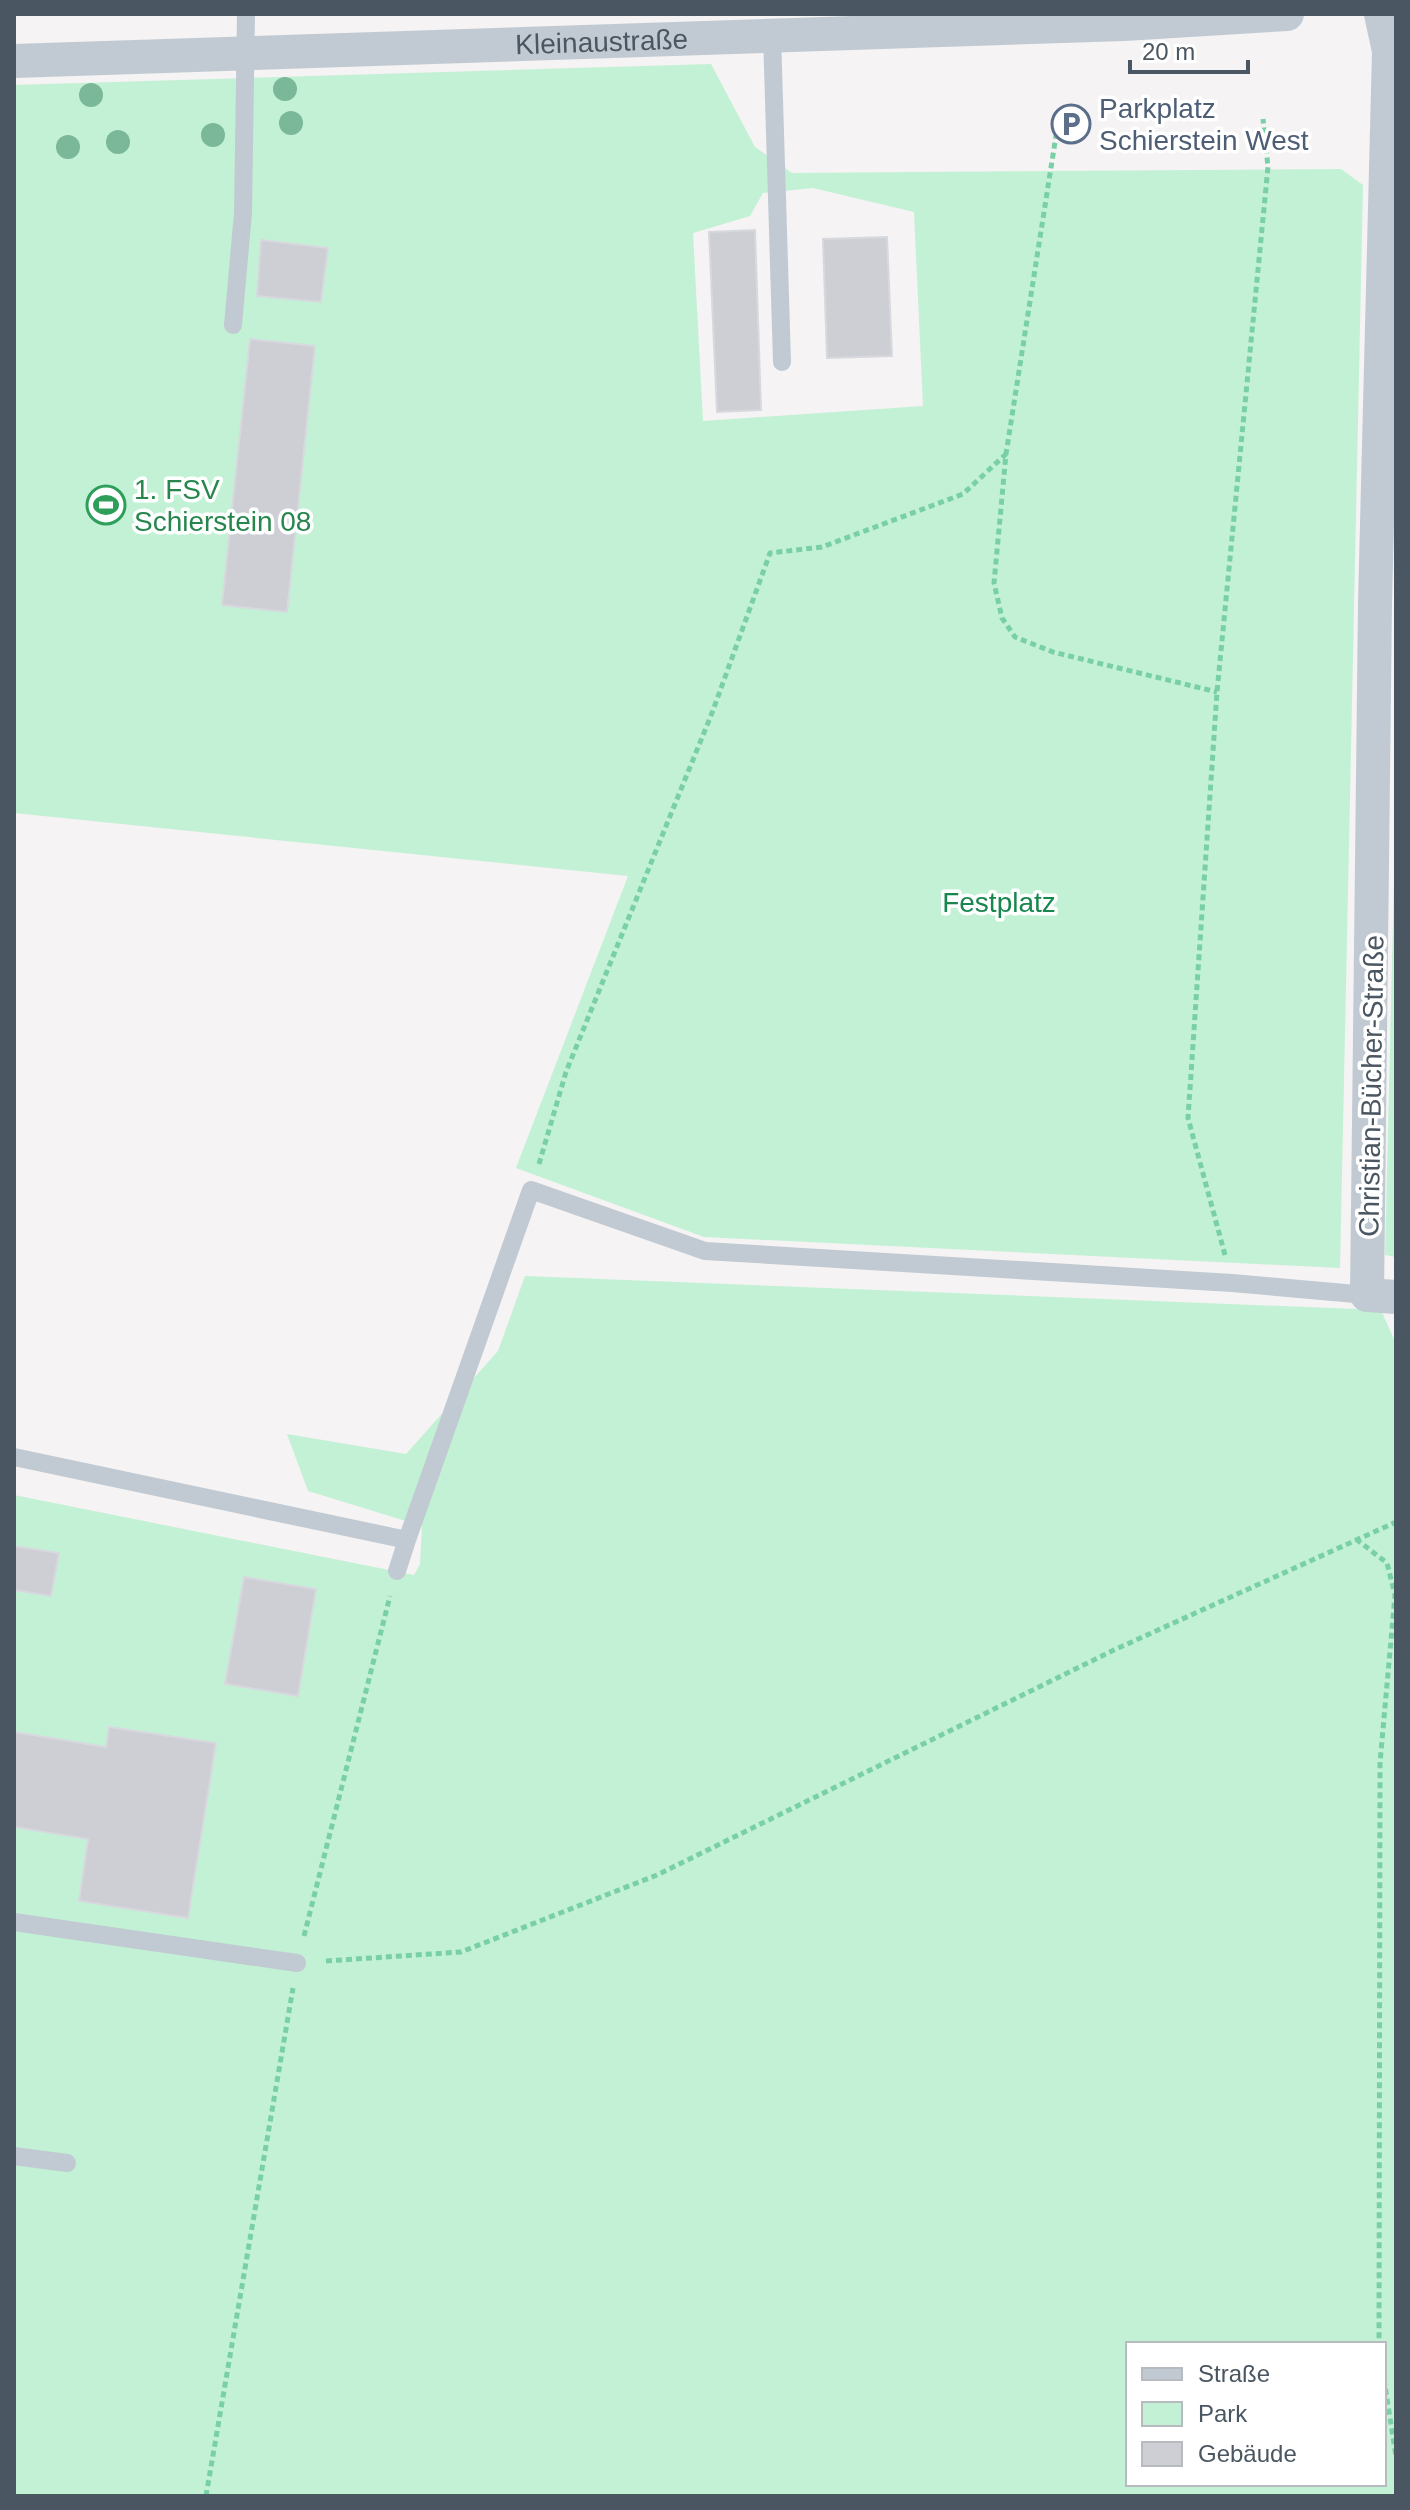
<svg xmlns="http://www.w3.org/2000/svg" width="1410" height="2510" viewBox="0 0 1410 2510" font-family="Arial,sans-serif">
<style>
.green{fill:#c3f1d5;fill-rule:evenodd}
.building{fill:#cdcfd5;stroke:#d7d9de;stroke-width:2}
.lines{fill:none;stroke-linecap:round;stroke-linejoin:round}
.path{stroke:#7ad0a6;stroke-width:5;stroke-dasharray:6 4;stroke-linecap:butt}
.service{stroke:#c1cad2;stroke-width:18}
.minor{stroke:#c1cad2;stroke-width:34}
.tree{fill:#7bb799}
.labels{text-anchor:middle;stroke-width:7;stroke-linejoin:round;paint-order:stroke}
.street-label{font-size:28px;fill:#4a5661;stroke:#fff}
.service-label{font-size:28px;fill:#4e5e75;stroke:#fff;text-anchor:start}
.leisure-label{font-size:28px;fill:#27864d;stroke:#fff;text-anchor:start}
.park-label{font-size:28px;fill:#17864f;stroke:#fff}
</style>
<rect width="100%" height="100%" fill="#f5f3f3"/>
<path class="green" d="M711,64L755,147L792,173L1341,169L1363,185L1340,1268L704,1237L516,1168L628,876L14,813V85ZM813,188L914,212L923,406L703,421L693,233L750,216L763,193Z
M1396,793V1257L1385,1255Z
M525,1276L1381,1310L1396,1344V2496H14V1495L414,1575L420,1564L422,1526L308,1491L287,1434L406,1454L498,1351ZM1128,2344H1384V2484H1128Z"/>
<path class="building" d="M755,230L761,410L717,412L709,232Z
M887,237L892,356L827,358L823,239Z
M261,240L328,248L321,302L257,296Z
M250,339L315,346L287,612L222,605Z
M14,1546L59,1553L51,1596L14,1590Z
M244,1577L316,1589L298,1696L225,1684Z
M109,1727L216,1743L188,1918L79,1901L88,1839L14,1827V1732L106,1747Z"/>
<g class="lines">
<path class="path" d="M1058,123L1006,454L994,583L1002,618L1015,637L1053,652L1217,692
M539,1164L566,1072L712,713L770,553L822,547L963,494L1006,454
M1225,1255L1188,1118L1217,692L1268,167L1263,119
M1356,1539L1387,1563L1395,1595L1380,1763L1379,2344
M304,1936L390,1596
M326,1961L461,1952L657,1875L1114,1650L1396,1522
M1384,2379L1396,2457
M206,2496L293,1988"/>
<path class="service" d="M772,34L782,362
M233,325L243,213L246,14
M14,1457L407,1540L397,1571
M407,1540L531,1190L705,1251L1232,1283L1367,1295
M14,1922L297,1963
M14,2156L67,2163"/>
<g class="minor">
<path d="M1381,14L1389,51L1375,603L1367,1295L1396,1297"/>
<path id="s1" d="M14,61L1124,24L1287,14"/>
</g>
</g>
<g class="tree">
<circle cx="285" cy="89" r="12"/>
<circle cx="91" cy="95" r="12"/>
<circle cx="291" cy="123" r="12"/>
<circle cx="213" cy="135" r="12"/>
<circle cx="118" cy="142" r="12"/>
<circle cx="68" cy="147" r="12"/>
</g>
<defs>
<symbol id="parking-ring" viewBox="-11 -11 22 22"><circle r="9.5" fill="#fff" stroke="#5c6f8a" stroke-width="1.5"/><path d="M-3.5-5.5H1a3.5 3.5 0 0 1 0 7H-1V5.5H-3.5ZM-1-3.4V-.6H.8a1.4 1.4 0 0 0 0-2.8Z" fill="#5c6f8a"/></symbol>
<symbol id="stadium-ring" viewBox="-11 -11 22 22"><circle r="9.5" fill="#fff" stroke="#2e9e5b" stroke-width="1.5"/><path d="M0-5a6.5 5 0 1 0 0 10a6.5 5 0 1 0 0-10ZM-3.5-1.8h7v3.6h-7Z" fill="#2e9e5b"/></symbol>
</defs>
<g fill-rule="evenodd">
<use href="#parking-ring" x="1049" y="102" width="44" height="44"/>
<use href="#stadium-ring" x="84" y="483" width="44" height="44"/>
</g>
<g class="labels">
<g class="street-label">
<text dy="10" stroke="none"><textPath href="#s1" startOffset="588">Kleinaustraße</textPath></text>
<text transform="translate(1371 1086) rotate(-89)" y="10">Christian-Bücher-Straße</text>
</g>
<g class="service-label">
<text x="1099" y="118">Parkplatz<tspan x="1099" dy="32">Schierstein West</tspan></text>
</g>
<g class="leisure-label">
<text x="134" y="499">1. FSV<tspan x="134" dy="32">Schierstein 08</tspan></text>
</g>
<g class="park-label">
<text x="999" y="912">Festplatz</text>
</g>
</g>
<rect width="1410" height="2510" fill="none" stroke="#4a5661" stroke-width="32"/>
<rect x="1126" y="2342" width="260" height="144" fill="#ffffff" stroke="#b7bbc0" stroke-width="2"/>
<rect x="1142" y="2368" width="40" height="12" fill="#c1cad2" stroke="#b7bbc0" stroke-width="2"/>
<text x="1198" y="2382" font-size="24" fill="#4a5661">Straße</text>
<rect x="1142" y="2402" width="40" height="24" fill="#c3f1d5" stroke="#b7bbc0" stroke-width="2"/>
<text x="1198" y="2422" font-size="24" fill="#4a5661">Park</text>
<rect x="1142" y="2442" width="40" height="24" fill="#cdcfd5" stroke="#b7bbc0" stroke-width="2"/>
<text x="1198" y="2462" font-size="24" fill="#4a5661">Gebäude</text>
<path d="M1130 60v12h118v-12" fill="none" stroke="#4a5661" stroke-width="4"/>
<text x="1142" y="60" font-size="24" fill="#4a5661" stroke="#ffffff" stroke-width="6" paint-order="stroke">20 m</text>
</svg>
